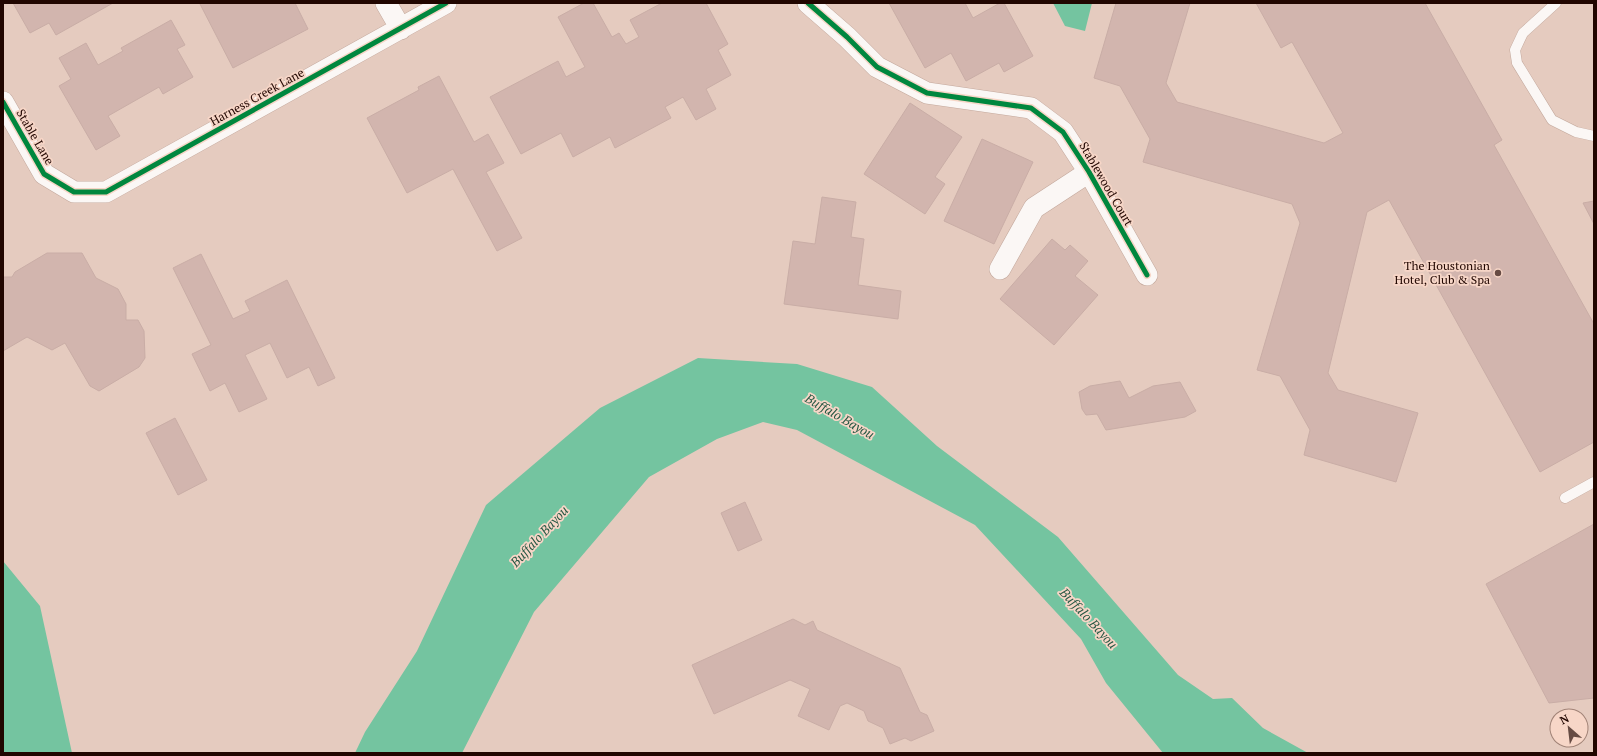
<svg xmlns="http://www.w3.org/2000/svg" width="1597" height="756" viewBox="0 0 1597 756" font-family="'PT Serif',serif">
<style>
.water{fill:#74c4a0}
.building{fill:#d2b5ae;stroke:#c9ada6}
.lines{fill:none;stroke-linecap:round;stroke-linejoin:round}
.lane-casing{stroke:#c3a89c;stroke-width:11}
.street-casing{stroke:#c3a89c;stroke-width:22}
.lane{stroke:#fbf7f5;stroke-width:10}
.street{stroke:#fbf7f5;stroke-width:21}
.cycleway-casing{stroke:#f7d6c7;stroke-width:8}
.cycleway{stroke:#00873e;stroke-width:5}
.poi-dot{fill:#664b43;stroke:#f7d6c7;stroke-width:1.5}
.labels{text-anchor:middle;stroke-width:3.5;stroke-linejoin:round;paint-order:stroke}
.street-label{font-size:12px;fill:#210600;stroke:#f7d6c7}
.poi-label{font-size:12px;fill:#210600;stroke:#f7d6c7;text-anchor:end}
.water-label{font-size:13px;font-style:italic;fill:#255743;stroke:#f7d6c7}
</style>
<rect width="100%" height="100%" fill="#e5cbbf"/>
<path class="water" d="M1053,3H1092L1085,31L1065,26Z
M698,358L797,364L872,387L937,446L1058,537L1178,675L1213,699L1232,698L1263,728L1308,753H1163L1106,683L1081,639L975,525L797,430L763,422L717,439L649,477L534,612L462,753H355L365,732L417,651L486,505L600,408Z
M3,561L40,606L72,753H3Z"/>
<path class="building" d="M13,3H113L56,35L49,23L30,33Z
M202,3H295L308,29L233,68L200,4Z
M584,3H593L612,37L619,33L626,44L639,37L630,20L662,3H706L728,44L718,50L731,75L706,89L716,109L696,120L683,97L665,107L671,118L615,148L610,137L573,157L561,133L521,154L490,97L558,61L566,77L585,67L558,17Z
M889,3H965L973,18L1000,3H1004L1033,56L1004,72L999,63L966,81L951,53L925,68Z
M1116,3H1190L1166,83L1177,102L1324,143L1343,133L1292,42L1281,48L1256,3H1425L1502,140L1494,145L1594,324V442L1540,472L1389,200L1367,212L1328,373L1338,390L1418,413L1396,482L1304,455L1310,430L1280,376L1257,370L1300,223L1292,204L1143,162L1150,139L1120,86L1094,78Z
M171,20L185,45L177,49L193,77L163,94L159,87L108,116L120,136L96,150L59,86L71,79L59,58L86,43L98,65L123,51L121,48Z
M439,76L474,142L488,134L504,163L486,172L522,238L497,251L453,169L407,193L367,118L419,90L418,87Z
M910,103L962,137L935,177L945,184L925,214L864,174Z
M982,139L1033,162L994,244L944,221Z
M822,197L856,202L851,237L864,239L858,285L901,291L898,319L784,304L793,241L815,244Z
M1594,201V224L1583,203Z
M1052,239L1065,250L1070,245L1088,261L1075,276L1098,295L1054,345L1000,299Z
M47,253H82L96,278L118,289L126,304V320H138L144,331L145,358L139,367L99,391L90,386L65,343L52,350L27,337L3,351V277H12L15,272Z
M201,254L233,319L250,311L245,301L287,280L335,378L318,386L309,367L287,378L270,343L245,355L267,399L239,412L225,383L210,391L192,354L211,345L173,268Z
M1120,381L1129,398L1153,386L1180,382L1196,411L1185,417L1106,430L1097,414L1086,415L1082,409L1079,392L1090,386Z
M175,418L207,480L178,495L146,433Z
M745,502L762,540L738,551L721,513Z
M1594,524V698L1549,703L1486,584Z
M793,619L805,625L813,621L817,630L900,668L920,712L927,715L934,731L911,741L905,738L890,744L883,728L868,721L864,711L847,703L840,706L829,730L798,716L810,689L790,680L714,714L692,665Z"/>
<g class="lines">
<defs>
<path id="lane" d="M1556,3L1523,33L1515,50L1517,63L1552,120L1576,132L1594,136
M1565,498L1594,482"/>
<path id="street" d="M386,3L401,29
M808,3L847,37L877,67L927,93L1031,108L1063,132L1089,172L1147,275
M3,102L44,174L74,192H106L446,3
M1000,269L1034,208L1089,172"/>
</defs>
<use href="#lane" class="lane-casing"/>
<use href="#street" class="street-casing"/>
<use href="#lane" class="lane"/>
<use href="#street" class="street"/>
<defs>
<path id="cycleway" d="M808,3L847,37L877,67L927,93L1031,108L1063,132L1089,172L1147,275
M3,102L44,174L74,192H106L446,3"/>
</defs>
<use href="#cycleway" class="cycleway-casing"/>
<use href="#cycleway" class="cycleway"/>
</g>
<circle class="poi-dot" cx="1498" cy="273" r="4"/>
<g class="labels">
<g class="street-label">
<text transform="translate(257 97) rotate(-29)" y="4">Harness Creek Lane</text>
<text transform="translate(35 137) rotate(60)" y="4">Stable Lane</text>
<text transform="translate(1106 184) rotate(60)" y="4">Stablewood Court</text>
</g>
<g class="poi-label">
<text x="1490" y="270">The Houstonian<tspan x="1490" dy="14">Hotel, Club &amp; Spa</tspan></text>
</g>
<g class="water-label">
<text transform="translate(840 416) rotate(30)" y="5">Buffalo Bayou</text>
<text transform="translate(539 536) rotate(-47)" y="5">Buffalo Bayou</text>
<text transform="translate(1089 618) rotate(47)" y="5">Buffalo Bayou</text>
</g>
</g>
<rect width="1597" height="756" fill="none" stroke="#210600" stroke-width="8"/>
<g transform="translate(1569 728) rotate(332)"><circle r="19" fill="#f7d6c7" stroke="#a18377"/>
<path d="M0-3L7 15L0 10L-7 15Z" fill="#664b43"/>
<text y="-6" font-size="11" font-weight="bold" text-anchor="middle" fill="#210600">N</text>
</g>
</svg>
